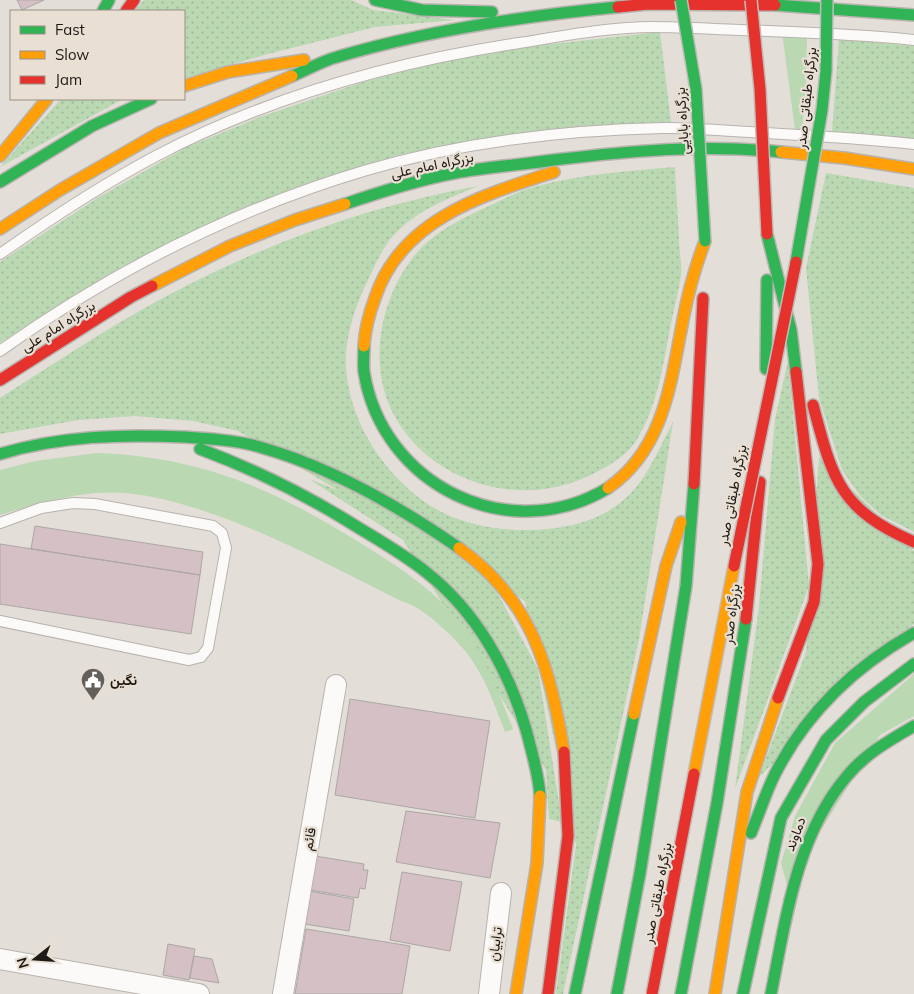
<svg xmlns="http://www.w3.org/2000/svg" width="914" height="994" viewBox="0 0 914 994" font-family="Mulish,Vazirmatn,sans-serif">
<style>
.grass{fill:url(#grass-dots)}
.garden{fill:#bad8b2}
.building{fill:#d4c0c5;stroke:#aca7a5}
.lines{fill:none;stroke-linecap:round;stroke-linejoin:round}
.lane-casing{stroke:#b8b3ae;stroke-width:12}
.street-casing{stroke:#b8b3ae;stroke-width:22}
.fast-casing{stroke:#b8b3ae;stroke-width:14}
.slow-casing{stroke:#b8b3ae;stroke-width:14}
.jam-casing{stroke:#b8b3ae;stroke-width:14}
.lane{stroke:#fbfaf9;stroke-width:10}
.street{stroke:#fbfaf9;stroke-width:20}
.fast{stroke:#30b455;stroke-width:11}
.slow{stroke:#ff9f0a;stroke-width:11}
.jam{stroke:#e5322d;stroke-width:11}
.fast-bridge-casing{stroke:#c0bdb9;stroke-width:14;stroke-linecap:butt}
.slow-bridge-casing{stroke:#c0bdb9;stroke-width:14;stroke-linecap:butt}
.jam-bridge-casing{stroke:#c0bdb9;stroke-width:14;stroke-linecap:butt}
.fast-bridge{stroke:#30b455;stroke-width:11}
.slow-bridge{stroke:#ff9f0a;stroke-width:11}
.jam-bridge{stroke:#e5322d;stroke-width:11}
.labels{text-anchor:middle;stroke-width:4.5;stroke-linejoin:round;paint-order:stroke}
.street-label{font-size:14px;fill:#1e1a16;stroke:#e9dfd3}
.poi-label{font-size:14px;font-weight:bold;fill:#1e1a16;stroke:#e9dfd3;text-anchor:start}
</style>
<defs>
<pattern id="grass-dots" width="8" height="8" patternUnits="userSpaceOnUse" patternTransform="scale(1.25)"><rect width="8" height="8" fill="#bad8b2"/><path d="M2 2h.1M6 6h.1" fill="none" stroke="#9fb998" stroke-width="1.8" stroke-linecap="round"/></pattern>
</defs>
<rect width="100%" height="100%" fill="#e4ded8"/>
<path class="grass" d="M144,0H351L373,10L455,20L375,27L268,54L184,78V11H135Z
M660,32L671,122L552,129L433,148L392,157L327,177L224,217L121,267L0,343V262L99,197L187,147L260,117L366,81L461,57L533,46Z
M839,39L914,46V140L832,132Z
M61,99H123L0,167Z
M675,167C676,191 678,215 679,239C679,250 682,263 681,274C679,291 674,308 671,324C663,364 658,406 636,441C623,461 590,477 568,484C505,503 433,478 398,422C364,369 380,291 422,247C440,229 465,217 487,207C502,200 518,191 534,187C580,174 628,171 675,167Z
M826,173L914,188V532L881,515L861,497L842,470L819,398L806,268Z
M478,186C447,199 417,210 394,235C381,249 374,268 366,284C356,305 348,329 346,353C343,415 384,478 436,509C464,525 500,531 531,530C563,529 594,523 620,503C646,483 658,450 673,422L639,639L563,994H556L576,845L525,601L238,431L193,421L135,416L78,420L0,434V398C53,364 106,329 161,299C261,245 367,206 478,186Z
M788,361L809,586L735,789L759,606L775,419Z
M819,457L914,551V624L759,777L806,652Z
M309,479L366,501L490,579L538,669L562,822L549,819L546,770L403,540Z"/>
<path class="garden" d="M782,32L807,35L806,87L802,130H795Z
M97,453C202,457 274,489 362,544C394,564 426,584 452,613C481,646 497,688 513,729L505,732C487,684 477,656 437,623C426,613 415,605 401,601C335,568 271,533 201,510C167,499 132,490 96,493C64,496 31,505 0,515V470L35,461Z
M914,674V716L880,735L787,885L781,863L795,816L835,743Z"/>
<path class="building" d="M17,0H44L22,10Z
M35,526L203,552L200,575L31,549Z
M0,544L200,575L191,634L0,604Z
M350,699L490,721L475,818L335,795Z
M406,811L500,823L490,878L396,862Z
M309,855L364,864L363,870H368L365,889L360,888L358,898L304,889Z
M402,872L462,882L450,951L390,940Z
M303,890L354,899L349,931L298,923Z
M306,929L410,946L402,994H295Z
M168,944L195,949L189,980L163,975Z
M194,956L212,959L219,983L190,978Z"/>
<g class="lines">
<defs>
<path id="lane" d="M0,254C50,219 101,185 156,156C268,97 394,62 519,43C563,36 608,27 653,27C682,27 711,29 740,30C798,32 856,34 914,40
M0,351C111,272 235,209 367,170C462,142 565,130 663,128C692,127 721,131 750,132C805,135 859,138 914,144
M0,523L41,508L73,503L95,504L213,526L222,533L226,548L208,648L201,657L189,660L0,621"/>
<path id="street" d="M0,959L199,994
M283,994L336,685
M489,994L501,893"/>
<path id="fast" d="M375,0L422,10L492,12
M775,5L914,15
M103,11L109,0
M292,76C307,70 322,61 337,57C428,30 524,16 618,7
M0,182L92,126L151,99
M345,204C380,192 417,180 455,173C487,167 520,165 553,160C629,151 704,144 781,152
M767,234L791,330L796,372
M364,346C364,354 363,364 364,372C382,485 509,548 608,488
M766,369L767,280
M200,449C251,468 300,492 346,520C373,537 401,552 426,572C477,612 510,672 527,733C532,754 539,775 540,796
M0,454C60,436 122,434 184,437C211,439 238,440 263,448C333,468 400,507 459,548
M751,833C759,814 765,795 774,776C805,714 854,667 914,633
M575,994L634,714
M617,994L640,873L686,586L694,484
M681,994L717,803L746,619
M743,994L781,818L826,740L864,702L914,664
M771,994C786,919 796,836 847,776C865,754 890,740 914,726"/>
<path id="slow" d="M184,86L228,72L304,60
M781,152L844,158L914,169
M0,156L47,99
M0,229L60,190L159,133L292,76
M152,286L230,246L295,220L345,204
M364,346C365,328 369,314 375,298C401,219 483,195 554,172
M608,488C666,448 671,378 684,315C689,289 696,265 705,241
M459,548C532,600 550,667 564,752
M634,714L666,566L681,522
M516,994L537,863L540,796
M715,994L747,792L778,698"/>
<path id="jam" d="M618,7L648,4L775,5
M126,11L134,0
M0,380L131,297L152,286
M813,405C833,480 839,509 914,542
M694,484L703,298
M746,619L760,482
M778,698L814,602L818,564L796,372
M548,994L568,836L564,752"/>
</defs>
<use href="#lane" class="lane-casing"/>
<use href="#street" class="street-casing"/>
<use href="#fast" class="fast-casing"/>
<use href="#slow" class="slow-casing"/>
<use href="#jam" class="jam-casing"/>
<use href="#lane" class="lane"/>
<use href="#street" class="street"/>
<use href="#fast" class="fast"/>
<use href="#slow" class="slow"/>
<use href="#jam" class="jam"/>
<defs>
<path id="fast-bridge" d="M681,0L696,89L705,241
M796,262L822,110L826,71L827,0"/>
<path id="slow-bridge" d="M694,774L734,566"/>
<path id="jam-bridge" d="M751,0L760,89L767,234
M734,566L796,262
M652,994L694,774"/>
</defs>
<use href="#fast-bridge" class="fast-bridge-casing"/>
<use href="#slow-bridge" class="slow-bridge-casing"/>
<use href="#jam-bridge" class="jam-bridge-casing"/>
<use href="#fast-bridge" class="fast-bridge"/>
<use href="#slow-bridge" class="slow-bridge"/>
<use href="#jam-bridge" class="jam-bridge"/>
</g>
<defs>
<symbol id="civic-pin" viewBox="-11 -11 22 30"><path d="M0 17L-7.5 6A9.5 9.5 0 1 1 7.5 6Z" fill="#635f5a" stroke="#e9dfd3"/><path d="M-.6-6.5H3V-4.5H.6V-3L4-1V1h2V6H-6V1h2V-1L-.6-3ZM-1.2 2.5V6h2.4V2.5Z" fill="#fff"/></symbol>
</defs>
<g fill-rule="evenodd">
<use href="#civic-pin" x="79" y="666" width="28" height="38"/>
</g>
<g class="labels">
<g class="street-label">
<text transform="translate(806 98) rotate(-84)" y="5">بزرگراه طبقاتی صدر</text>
<text transform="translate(682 121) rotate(-94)" y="5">بزرگراه بابایی</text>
<text transform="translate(432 165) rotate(-12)" y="5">بزرگراه امام علی</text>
<text transform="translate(58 326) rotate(-32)" y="5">بزرگراه امام علی</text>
<text transform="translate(732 495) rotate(-79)" y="5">بزرگراه طبقاتی صدر</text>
<text transform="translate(731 614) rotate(-83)" y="5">بزرگراه صدر</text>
<text transform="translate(795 834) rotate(-69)" y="5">دماوند</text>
<text transform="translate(309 839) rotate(-80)" y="5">قائم</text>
<text transform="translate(657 893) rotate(-79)" y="5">بزرگراه طبقاتی صدر</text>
<text transform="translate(495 944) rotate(-83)" y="5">ترابیان</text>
</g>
<g class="poi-label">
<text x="110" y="685">نگین</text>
</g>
</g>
<rect x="10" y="10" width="175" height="90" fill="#e9dfd3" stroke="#989087"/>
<rect x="20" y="26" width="25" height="8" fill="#30b455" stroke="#989087"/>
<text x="55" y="35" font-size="15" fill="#1e1a16">Fast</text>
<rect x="20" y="51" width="25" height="8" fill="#ff9f0a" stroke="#989087"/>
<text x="55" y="60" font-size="15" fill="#1e1a16">Slow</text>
<rect x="20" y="76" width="25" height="8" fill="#e5322d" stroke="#989087"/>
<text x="55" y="85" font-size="15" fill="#1e1a16">Jam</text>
<g transform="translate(35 959) rotate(253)" stroke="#e9dfd3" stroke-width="4" paint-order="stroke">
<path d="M0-4L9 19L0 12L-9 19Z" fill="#1e1a16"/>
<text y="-8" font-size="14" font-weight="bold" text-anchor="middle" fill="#1e1a16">N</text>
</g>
</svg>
